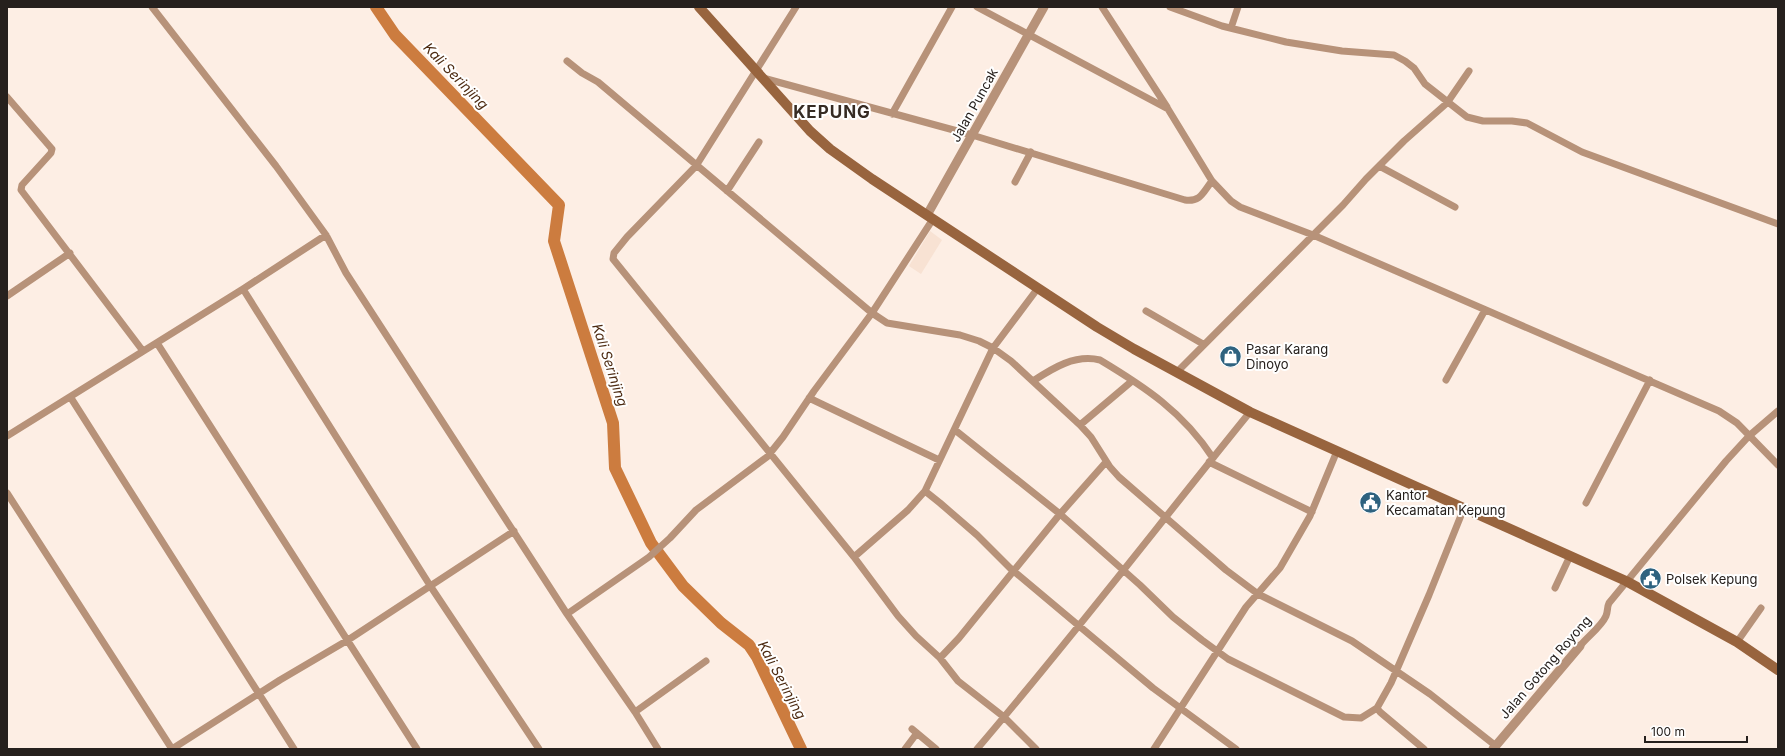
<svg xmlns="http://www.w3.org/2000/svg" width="1785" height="756" viewBox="0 0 1785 756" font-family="Inter,sans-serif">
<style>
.built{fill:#f8e2d3}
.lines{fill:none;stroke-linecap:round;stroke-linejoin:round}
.river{stroke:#cc7c3f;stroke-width:12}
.minor{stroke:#b79279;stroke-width:7}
.tertiary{stroke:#b79279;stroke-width:9}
.secondary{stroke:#98643e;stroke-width:10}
.labels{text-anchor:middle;stroke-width:4;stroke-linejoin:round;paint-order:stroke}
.street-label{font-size:13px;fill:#26201d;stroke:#fff}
.poi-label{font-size:13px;fill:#26201d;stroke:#fff;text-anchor:start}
.water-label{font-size:14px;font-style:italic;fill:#4d2b12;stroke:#fff}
.district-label{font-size:17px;font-weight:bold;letter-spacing:1px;fill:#362b23;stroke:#fff}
</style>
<rect width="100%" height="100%" fill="#fdeee4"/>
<path class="built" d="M930,231L942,240L921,274L909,266Z"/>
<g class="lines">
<path class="river" d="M376,7L395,35L559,205L554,241L613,423L615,468L651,543L683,586L721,623L749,645L757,657L801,749"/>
<path class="minor" d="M152,7L276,166L326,235L346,273L567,614L635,712L658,749
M796,7L696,166L627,237L614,253L613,259L854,557L898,616L916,636L940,658L958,681L1004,717L1036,749
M977,7L1168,109L1212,181L1231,201L1240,207L1313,235L1719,411L1737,423L1778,465
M1102,7L1167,107
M1170,7L1222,26L1286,42L1342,51L1394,55L1405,61L1414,68L1425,84L1467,117L1483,121H1512L1527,123L1582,152L1778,224
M1231,28L1238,7
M567,61L582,73L598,82L872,313L887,323L960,335L979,341L993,348L1011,361L1080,425L1091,437L1110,467L1119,477L1226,570L1258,594L1352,641L1430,694L1496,746
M763,78L972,135L1185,200C1201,202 1203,192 1212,181
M7,97L52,149L51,153L22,185L21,190L143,351
M892,114L952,7
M1379,166L1455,207
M1015,182L1031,152
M727,191L759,142
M243,289L431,587L539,749
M7,296L70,253
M1146,311L1203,344
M157,343L417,749
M1177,372L1343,205L1366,179L1404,141L1447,103L1469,71
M1446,380L1485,310
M1033,381C1053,368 1075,354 1100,360C1145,387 1183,412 1213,458
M71,398L294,749
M809,398L939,460
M1080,425L1132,381
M955,430L1060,514L1140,585L1173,617L1202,640L1228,659L1344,717L1361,718L1377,708
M7,436L243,289L326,235
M1209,462L1312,512
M925,491L940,503L977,535L1010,568L1153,688L1236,749
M7,493L172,749
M1586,503L1650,380
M854,557L908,510L925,491L993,348L1038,288
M1555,588L1570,556
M567,614L649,557L670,538L696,510L767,457L783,437L814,391L872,313L933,219
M1737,642L1761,608
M1580,646C1588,636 1601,627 1606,616C1608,611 1607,607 1609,603L1726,461L1749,436L1778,411
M940,658L959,638L1060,514L1106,462
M635,712L706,661
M912,729L936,749
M172,749L280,680L348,640L514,531
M905,749L917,733
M977,749C1071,639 1159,524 1250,412
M1154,749L1246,607L1280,568L1310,516L1337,451
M1424,749L1380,712L1377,708L1391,683L1429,595L1464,508"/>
<path class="tertiary" d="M927,215L1044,7
M1493,749L1580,646"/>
<path class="secondary" d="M699,7L810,131L830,149L872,179L1097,327L1134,349L1250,412L1626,581L1737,642L1778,670"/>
</g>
<defs>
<symbol id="shop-disc" viewBox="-11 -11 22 22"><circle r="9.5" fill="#2e627f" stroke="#fff"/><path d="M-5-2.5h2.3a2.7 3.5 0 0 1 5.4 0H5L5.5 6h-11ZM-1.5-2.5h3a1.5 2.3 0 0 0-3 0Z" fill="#fff"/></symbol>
<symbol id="civic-disc" viewBox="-11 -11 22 22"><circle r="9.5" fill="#2e627f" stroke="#fff"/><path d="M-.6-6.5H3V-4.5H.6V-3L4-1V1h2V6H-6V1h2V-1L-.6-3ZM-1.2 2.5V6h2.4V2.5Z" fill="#fff"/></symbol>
</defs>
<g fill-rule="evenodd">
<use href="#shop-disc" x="1218" y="344" width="25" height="25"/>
<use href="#civic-disc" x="1358" y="490" width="25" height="25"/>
<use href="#civic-disc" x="1638" y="566" width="25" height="25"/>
</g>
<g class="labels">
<g class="street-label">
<text transform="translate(974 105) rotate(-61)" y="5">Jalan Puncak</text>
<text transform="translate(1545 667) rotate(-49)" y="5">Jalan Gotong Royong</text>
</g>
<g class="poi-label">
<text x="1246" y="354">Pasar Karang<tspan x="1246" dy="15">Dinoyo</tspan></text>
<text x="1386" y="500">Kantor<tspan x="1386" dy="15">Kecamatan Kepung</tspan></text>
<text x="1666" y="584">Polsek Kepung</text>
</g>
<g class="water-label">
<text transform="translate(456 76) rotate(46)" y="5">Kali Serinjing</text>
<text transform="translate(610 365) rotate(72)" y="5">Kali Serinjing</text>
<text transform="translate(782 680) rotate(62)" y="5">Kali Serinjing</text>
</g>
<g class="district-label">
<text x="832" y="118">KEPUNG</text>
</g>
</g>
<rect width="1785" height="756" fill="none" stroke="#26201d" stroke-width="16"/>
<path d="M1645 736v6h102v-6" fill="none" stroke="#26201d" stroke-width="2"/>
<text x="1651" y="736" font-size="12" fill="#26201d" stroke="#ffffff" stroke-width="3" paint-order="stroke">100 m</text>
</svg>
